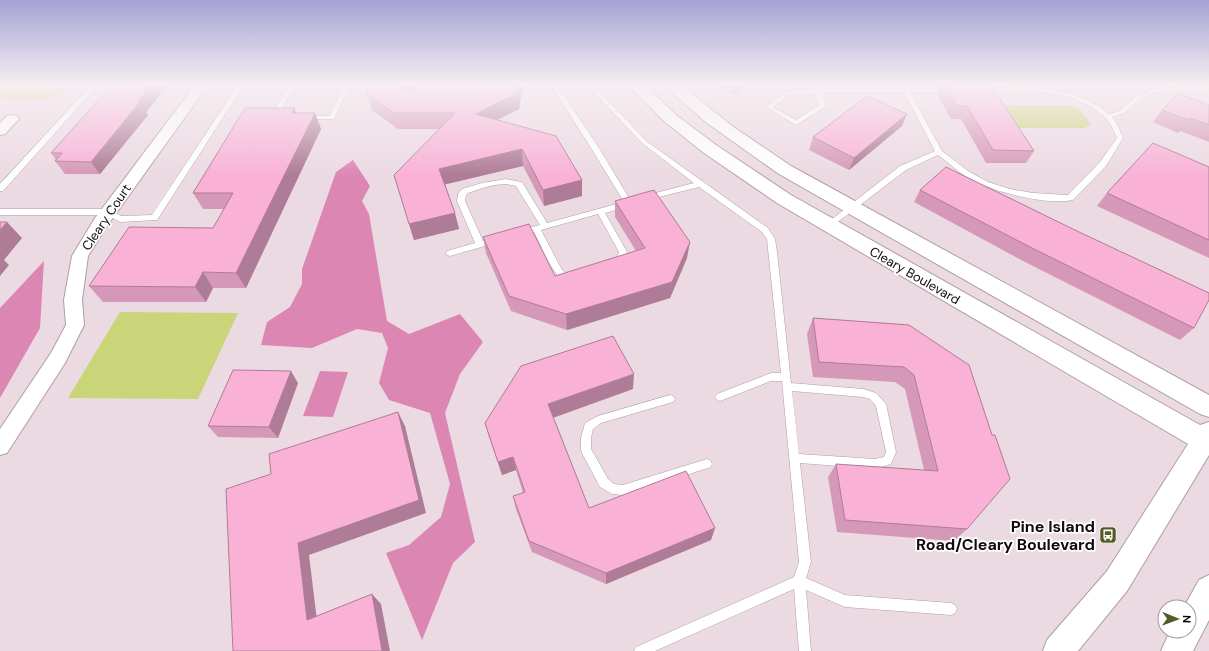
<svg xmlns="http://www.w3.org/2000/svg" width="1209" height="651" viewBox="0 0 1209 651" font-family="'DM Sans',sans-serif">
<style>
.green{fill:#cad478}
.water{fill:#dc86b4}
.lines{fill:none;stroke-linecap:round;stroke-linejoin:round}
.lane-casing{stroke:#af9ea6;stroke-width:1}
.street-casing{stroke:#af9ea6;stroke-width:2}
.secondary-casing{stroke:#af9ea6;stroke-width:2}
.lane{fill:#fff;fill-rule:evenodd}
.street{fill:#fff;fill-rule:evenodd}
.secondary{fill:#fff;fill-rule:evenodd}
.wall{fill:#d698b8}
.shaded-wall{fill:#ae7c96}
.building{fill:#f9b1d6;stroke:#ae7c96}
.labels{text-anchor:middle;stroke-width:3.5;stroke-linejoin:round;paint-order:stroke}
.street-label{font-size:13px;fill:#100a0d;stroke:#fff}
.near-poi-label{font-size:16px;font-weight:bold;fill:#100a0d;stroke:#fff;text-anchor:end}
</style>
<rect width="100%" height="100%" fill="#ecdae2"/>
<path class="green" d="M0,85H65L56,95L46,99L0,98Z
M1000,105H1071L1079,108L1091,124L1085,128H1017Z
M120,312L238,313L198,399L68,398Z"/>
<path class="water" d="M353,160L370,186L362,201L369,214L387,321L409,334L460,314L483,342L460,374L445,413L475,542L453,563L422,640L386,553L409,545L441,517L450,484L430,413L389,400L379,383L388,348L382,333L357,329L312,348L261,345L267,322L290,307L302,284V269L336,172Z
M44,261L40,328L0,398V308Z
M320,371L348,372L333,417L303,416Z"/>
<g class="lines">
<defs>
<path id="lane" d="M91,85H98L3,191H0V184Z
M238,85H244L157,220L120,222L107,215H0V209H108L121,216L152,215Z
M289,85H295L276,118H272L271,117Z
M344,85H350L334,119H304L303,118L306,116H330Z
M425,85H431L429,93L433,100L432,101H428L423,93Z
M475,85H481L478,97L469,99V97L472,96Z
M551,85H557L599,148L632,203L630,206L605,213L627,252L623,262L613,266L609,263L610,261L617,258L619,252L598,214L541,230L562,270L569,274L576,275L577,277C572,284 560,279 556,273C548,264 540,243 534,232L519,236L515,233L516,231L540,225L516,186C500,181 483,188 468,193L466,195L465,201L483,241L496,237L500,240L499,242L450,256L447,255L446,253L447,251L475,243L457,201L458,194L462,189L482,183L506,179L522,182L547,223L624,202L591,148Z
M587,85H594L646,141L768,228L775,239L777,252L791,383L863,389L876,393L886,404L896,452L891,464L875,469L800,463L811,562L806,578L845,595L951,603L955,605L957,609L955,613L951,615L845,607L806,590L811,651H799L794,589L655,651H634L636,647L794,577L799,562L782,381H771L720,401L717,400L715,397L717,394L771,373H781L767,239L762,232L699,187L647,200H644V196L694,183L642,143ZM792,391L863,397L870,399L876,406L886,452L884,457L875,459L799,454Z
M1209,86V90L1158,92L1141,98L1124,113L1112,117L1117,124L1123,138L1106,166L1073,200C1047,206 990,191 968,178C957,171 948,162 938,155L906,170L830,228L827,227L826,225L827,223L900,166L935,151L904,92L822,93L826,106L825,107L796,125L766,107L787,91L818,89H954V91L952,92H910L942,151L968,171L988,182L1010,189L1033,193L1068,195L1100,162L1117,138C1114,133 1113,128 1110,124C1107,118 1100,113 1094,109C1061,87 1021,91 983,92L981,91V89C990,87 1000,88 1009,88C1045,87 1080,90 1109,114L1120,111L1137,96L1155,89ZM815,93L819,105L796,120L773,107L789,95Z
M670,395L673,396L675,399L673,402L601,423L593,429L591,438V449L608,479L614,484L623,485L707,459L711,461L712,464L711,467L623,495L612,494L600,487L582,453L581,450V438L585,423L598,416Z"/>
<path id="street" d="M195,85H208L107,226L88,256L82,300L84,325L65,363L7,453L0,455V429L51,353L66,325L64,300L72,256L95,218Z
M12,115L17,116L19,119L5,134L0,135V123L7,116Z"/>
<path id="secondary" d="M628,85H645L676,115L716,145L791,195L1200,425L1209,422V455L1127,591L1078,651H1043L1047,640L1107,571L1188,444L777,203L704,153L664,121Z
M663,85H681L732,126L791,166L1209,395V417L1200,414L779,174L707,123Z
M1209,575V620L1193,651H1161L1170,631H1189V607H1184L1199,580Z"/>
</defs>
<use href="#lane" class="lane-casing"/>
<use href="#street" class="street-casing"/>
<use href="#secondary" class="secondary-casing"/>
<use href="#lane" class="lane"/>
<use href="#street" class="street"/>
<use href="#secondary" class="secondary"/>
</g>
<path class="wall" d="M370,85H415L413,90H480L481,85H523L519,109L497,120L582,180V196L544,206L523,166L445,184L459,229L414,240L409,224L440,129H398L372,110L367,94Z
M717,85H747L734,94Z
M932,85H991L1034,151L1026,163H986L961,119H951L937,94L940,87H933Z
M165,89L146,112L148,115L100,174H65L55,161L56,160L51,153Z
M1209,105V142L1180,131L1178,133L1153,122L1162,110Z
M296,113H315L321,129L246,288H213L206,302H103L89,286L213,228L224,209H203L193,193Z
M907,114L902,126L849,170L809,150L813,137Z
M1209,167V258L1097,206L1107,193Z
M920,190L1077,231L1194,328L1180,340L1023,261L914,202Z
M615,201L687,258L670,298L567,330L511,311L486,253L483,237L555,276L636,251L615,217Z
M813,318L909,325L967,529L954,541L837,532L828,477L836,464L924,470L905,389L895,382L813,377L807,334Z
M298,383L278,438L218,437L208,426Z
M633,389L553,417L589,508L715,528L711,540L606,584L532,552L516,509L513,496L523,493L516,470L502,475L489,437L485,423Z"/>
<path class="shaded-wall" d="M151,85H163L165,89L146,112L148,115L100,174L91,162L137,102Z
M406,85H415L408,105L404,90Z
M519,85H523L519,109L478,130L476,114Z
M736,85H747L734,94Z
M294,108L301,124L292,113Z
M315,113L321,129L246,288L236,273Z
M907,114L902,126L849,170L854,158Z
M1190,118L1180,131L1178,133L1188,120Z
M522,149L523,166L443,185L439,169Z
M582,180V196L544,206L543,190Z
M455,213L459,229L414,240L409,224Z
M7,222L22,238L4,260L9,265L0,276V230Z
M690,242L687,258L670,298L567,330L566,314Z
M203,272L213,288L206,302L195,287Z
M291,371L298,383L278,438L269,427Z
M634,374L633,389L550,419L548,404Z
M398,412L405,426L426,513L309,555L318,629L307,620L298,543Z
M513,457L516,470L502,475L498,462Z
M715,528L711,540L606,584V573Z
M372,594L381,604L390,651H382Z"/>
<path class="building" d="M112,85H151L137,102H140L91,162L55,161L62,153H51Z
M370,85H406L404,90H480L481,85H519L517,93L476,114L556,136L582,180L543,190L522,149L439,169L455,213L409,224L394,175L455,113H394L367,94Z
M945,85H991L1034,151L993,150L967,106H957Z
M1178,94L1209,105V125L1190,118L1188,120L1162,110Z
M867,96L907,114L854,158L813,137Z
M245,108H294L292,113H315L236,273L203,272L195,287L89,286L129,227L213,228L233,193H193Z
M1153,143L1209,167V240L1107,193Z
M946,167L1077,231L1209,293V300L1194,328L1032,248L920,190Z
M654,190L690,242L672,282L566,314L509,296L483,237L529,224L555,276L645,248L615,201Z
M0,222H7L0,230Z
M813,318L909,325L969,365L992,435H995L1010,479L967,529L845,520L836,464L938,471L914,375L904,367L819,362Z
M613,336L634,374L548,404L589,508L686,471L715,528L606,573L529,541L513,496L525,492L513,457L498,462L485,423L521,366Z
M233,370L291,371L269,427L208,426Z
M398,412L419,500L298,543L307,620L372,594L382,651H233L226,489L271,474L269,454Z"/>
<linearGradient id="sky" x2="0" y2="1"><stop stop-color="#a3a2d3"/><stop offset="0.48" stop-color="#f6eef2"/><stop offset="1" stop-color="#f6eef2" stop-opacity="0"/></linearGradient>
<rect width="1209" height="176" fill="url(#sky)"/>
<defs>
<symbol id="bus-square" viewBox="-11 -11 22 22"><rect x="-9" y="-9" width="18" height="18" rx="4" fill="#555a28" stroke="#fff"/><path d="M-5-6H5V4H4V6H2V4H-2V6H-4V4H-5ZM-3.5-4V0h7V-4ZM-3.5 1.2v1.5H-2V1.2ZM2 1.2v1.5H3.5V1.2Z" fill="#fff"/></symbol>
</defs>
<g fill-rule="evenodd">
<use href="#bus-square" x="1098" y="525" width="20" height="20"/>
</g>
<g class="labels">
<g class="street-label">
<text transform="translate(106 217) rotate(-56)" y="5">Cleary Court</text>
<text transform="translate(915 275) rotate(30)" y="5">Cleary Boulevard</text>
</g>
<g class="near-poi-label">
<text x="1095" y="532">Pine Island<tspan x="1095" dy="18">Road/Cleary Boulevard</tspan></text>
</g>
</g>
<g transform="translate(1177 619) rotate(91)"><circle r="19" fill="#ffffff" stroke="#9f9d9e"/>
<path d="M0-3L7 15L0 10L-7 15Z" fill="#555a28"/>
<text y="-6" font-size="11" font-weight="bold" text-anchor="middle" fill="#100a0d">N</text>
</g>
</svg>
